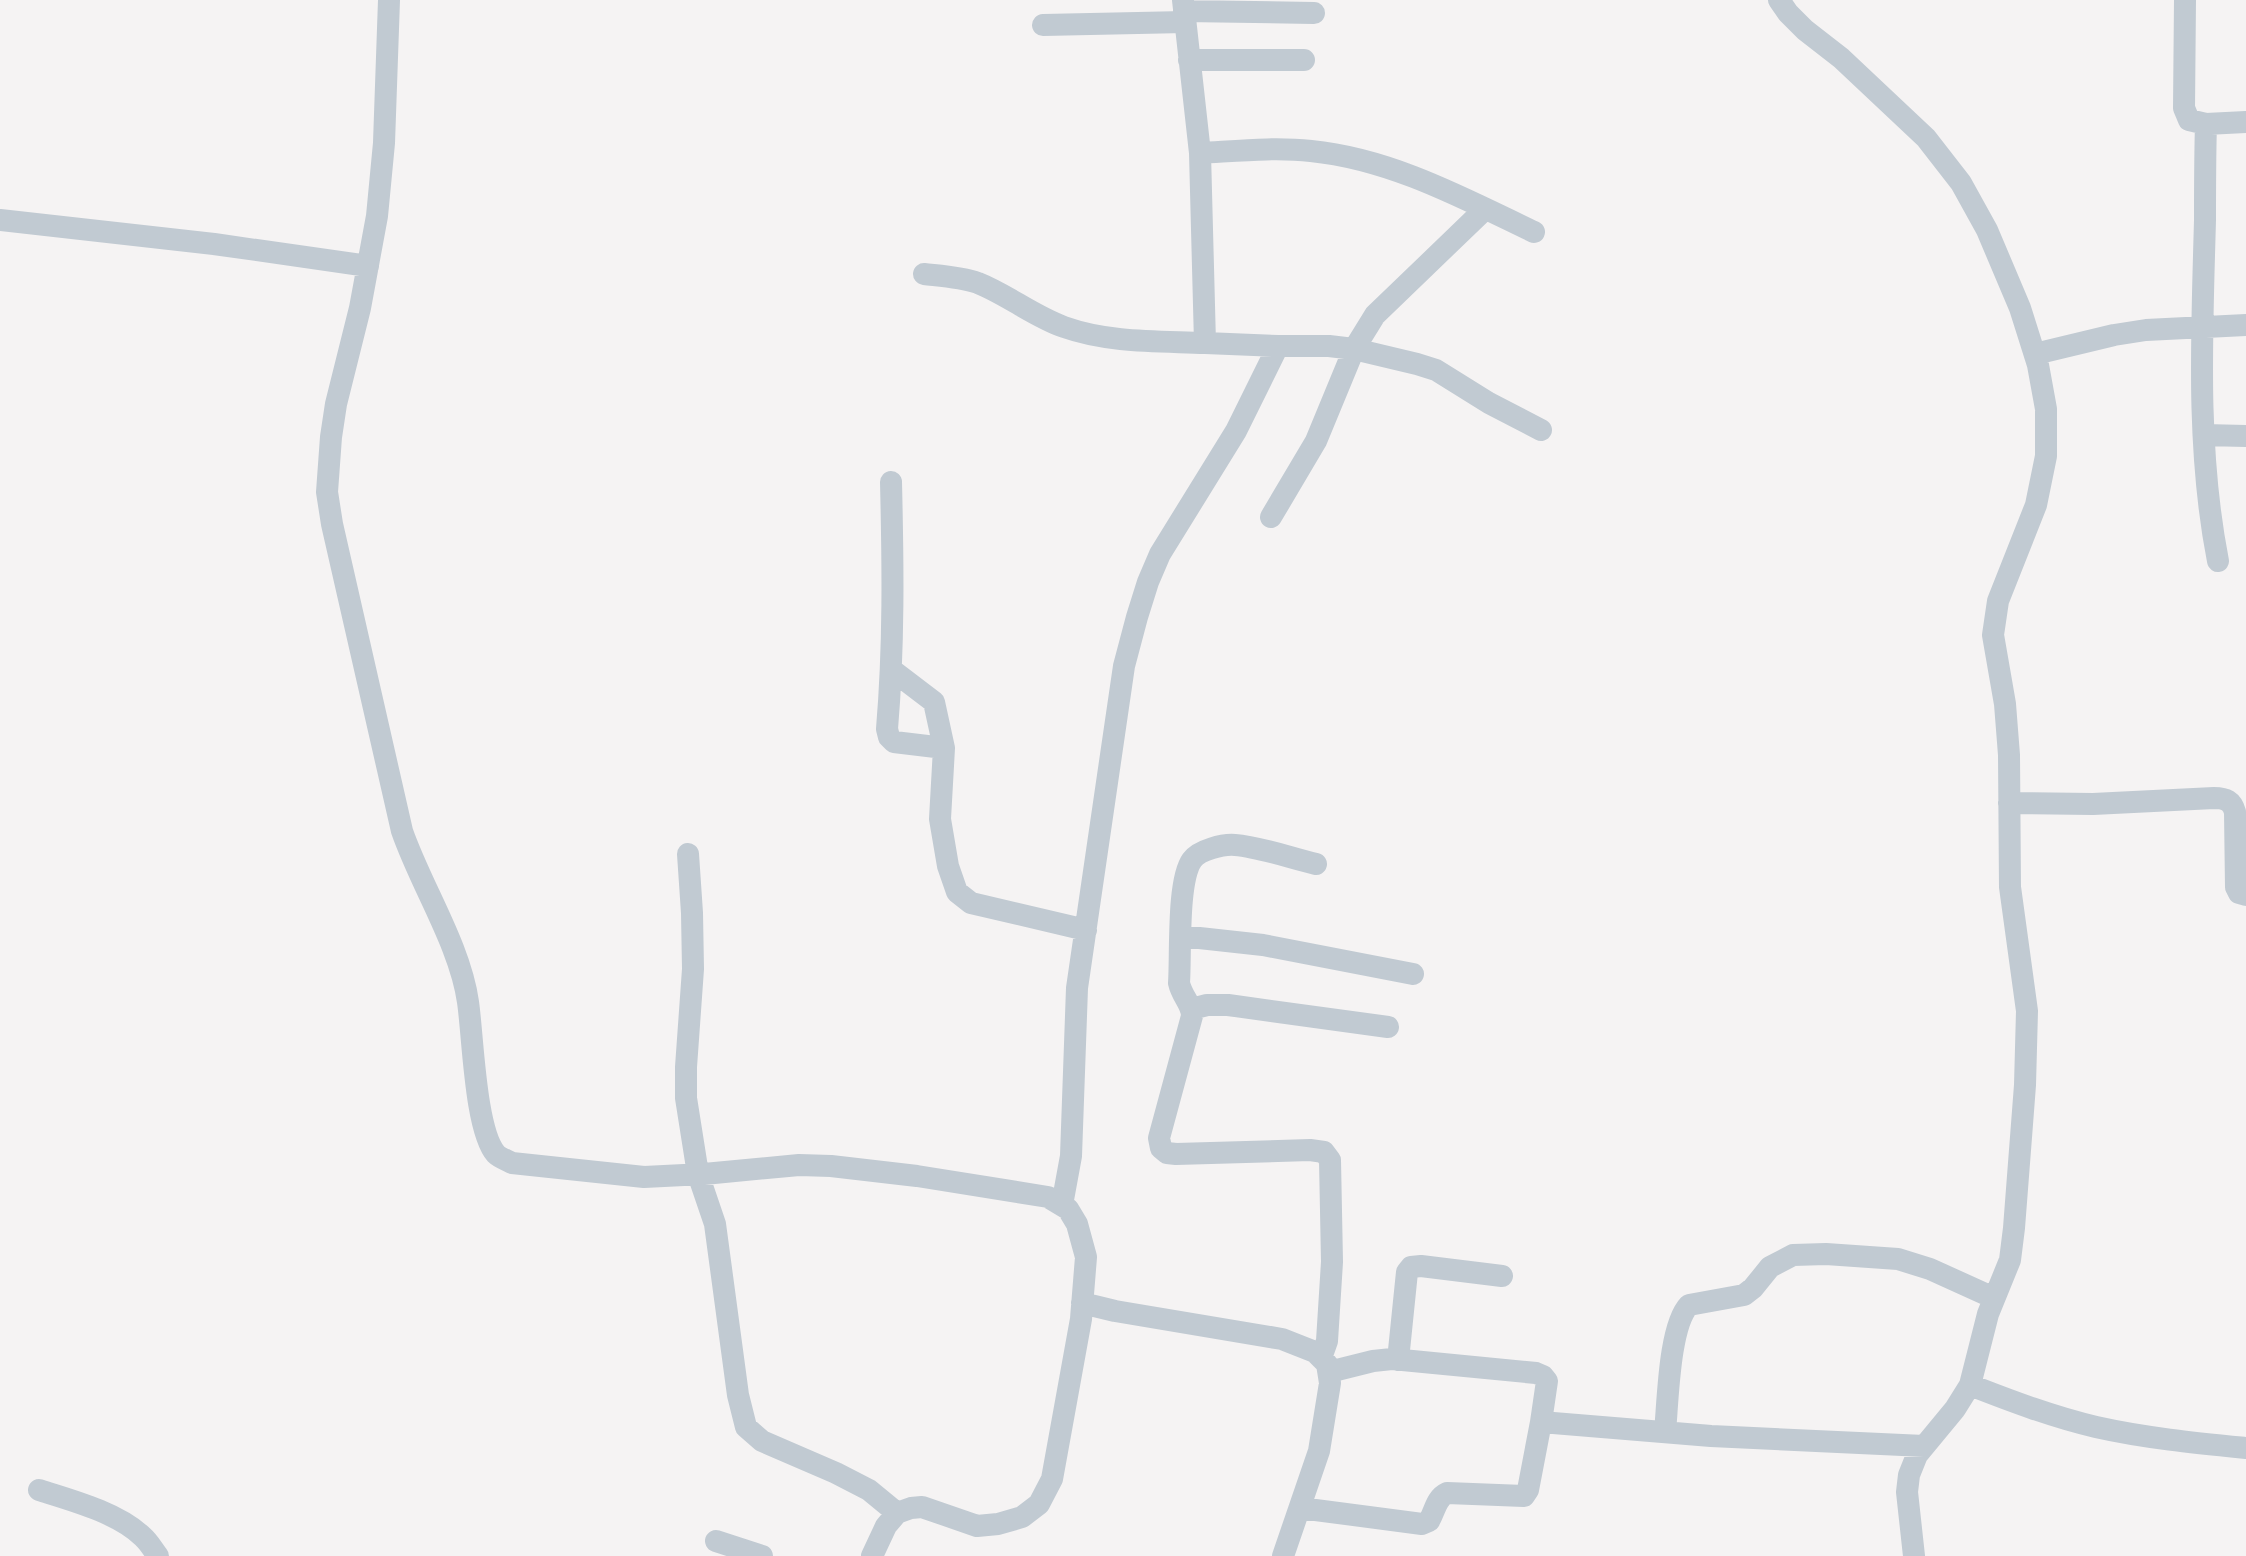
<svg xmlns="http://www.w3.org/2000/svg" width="2246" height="1556" viewBox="0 0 2246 1556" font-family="'Fira Sans',sans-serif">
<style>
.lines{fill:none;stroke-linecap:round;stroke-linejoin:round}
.minor{stroke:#c1cad2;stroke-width:22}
</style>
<rect width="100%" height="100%" fill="#f5f3f3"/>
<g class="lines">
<path class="minor" d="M389,0L384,143L377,216L360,308L336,404L331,437L327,492L332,524L402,831C421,886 460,945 468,1002C473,1036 475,1130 496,1154C500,1158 507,1160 512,1163L644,1177L704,1174L799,1165L831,1166L917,1176L1048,1197L1068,1209L1077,1224L1086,1257L1081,1319L1052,1479L1039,1504L1022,1517L998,1524L977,1526L922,1507L911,1508L897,1513L886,1526L872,1556
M1183,0L1200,153L1205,343L1278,346H1329L1354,349L1417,364L1436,370L1489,403L1541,430
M1779,0L1788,13L1805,30L1841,58L1926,138L1961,183L1987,230L2020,308L2038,365L2046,409V456L2036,505L1998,601L1993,635L2005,704L2009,755L2010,887L2027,1011L2025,1085L2014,1228L2010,1260L1988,1314L1970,1385L1955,1409L1917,1455L1909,1475L1907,1492L1914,1556
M2185,0L2184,108L2189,120L2206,124C2205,156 2205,188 2205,220C2202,333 2196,449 2218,561
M1184,11L1314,13
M1043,25L1185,22
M1189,60H1304
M2206,124L2246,122
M1200,153C1237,151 1274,147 1311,151C1391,159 1463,198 1534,232
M0,220L214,244L368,266
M924,274C942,276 961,277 978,283C1008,295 1033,316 1064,327C1109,343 1158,341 1205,343
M2035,354L2114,335L2146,330L2246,325
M2204,435L2246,436
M891,482C893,565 894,646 887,729L889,737L894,742L944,748
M1271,517L1316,441L1354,349L1375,315L1485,209
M892,670L934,702L944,748L940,819L948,866L957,892L971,903L1086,930
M2009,803L2093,804L2214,798C2226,798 2232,801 2235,812L2236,887L2239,893L2246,895
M688,854L692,913L693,969L686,1067V1098L698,1174L715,1224L738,1395L746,1427L762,1441L836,1473L869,1490L897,1513
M1316,864C1291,858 1260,847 1235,845C1223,844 1199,850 1192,860C1177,881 1181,955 1179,983C1182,997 1192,1004 1192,1016L1159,1138L1161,1148L1167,1153L1176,1154L1310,1150L1324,1152L1330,1160L1332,1262L1327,1341L1321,1358
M1181,936L1263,945L1413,974
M1192,1009L1207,1005H1228L1388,1027
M1062,1205L1071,1156L1077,988L1124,666L1137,617L1148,582L1160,554L1236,431L1278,346
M1082,1303L1115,1311L1282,1339L1315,1352L1327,1364L1330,1383L1319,1451L1283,1556
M1398,1360L1407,1272L1411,1267L1421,1266L1502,1276
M1329,1372L1373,1361L1392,1359L1536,1373L1543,1376L1547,1381L1541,1422L1711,1436L1924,1446
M1970,1385C2011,1401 2053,1417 2096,1427C2145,1438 2196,1443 2246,1448
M1665,1432C1668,1401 1669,1326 1689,1305L1744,1295L1753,1288L1770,1267L1793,1255L1826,1254L1898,1259L1930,1269L1994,1298
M39,1490C71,1500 119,1513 143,1537C149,1542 153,1550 158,1556
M1300,1508L1422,1524L1429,1521C1435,1511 1436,1498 1447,1493L1524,1496L1528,1490L1541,1422
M716,1541L762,1556"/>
</g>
</svg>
